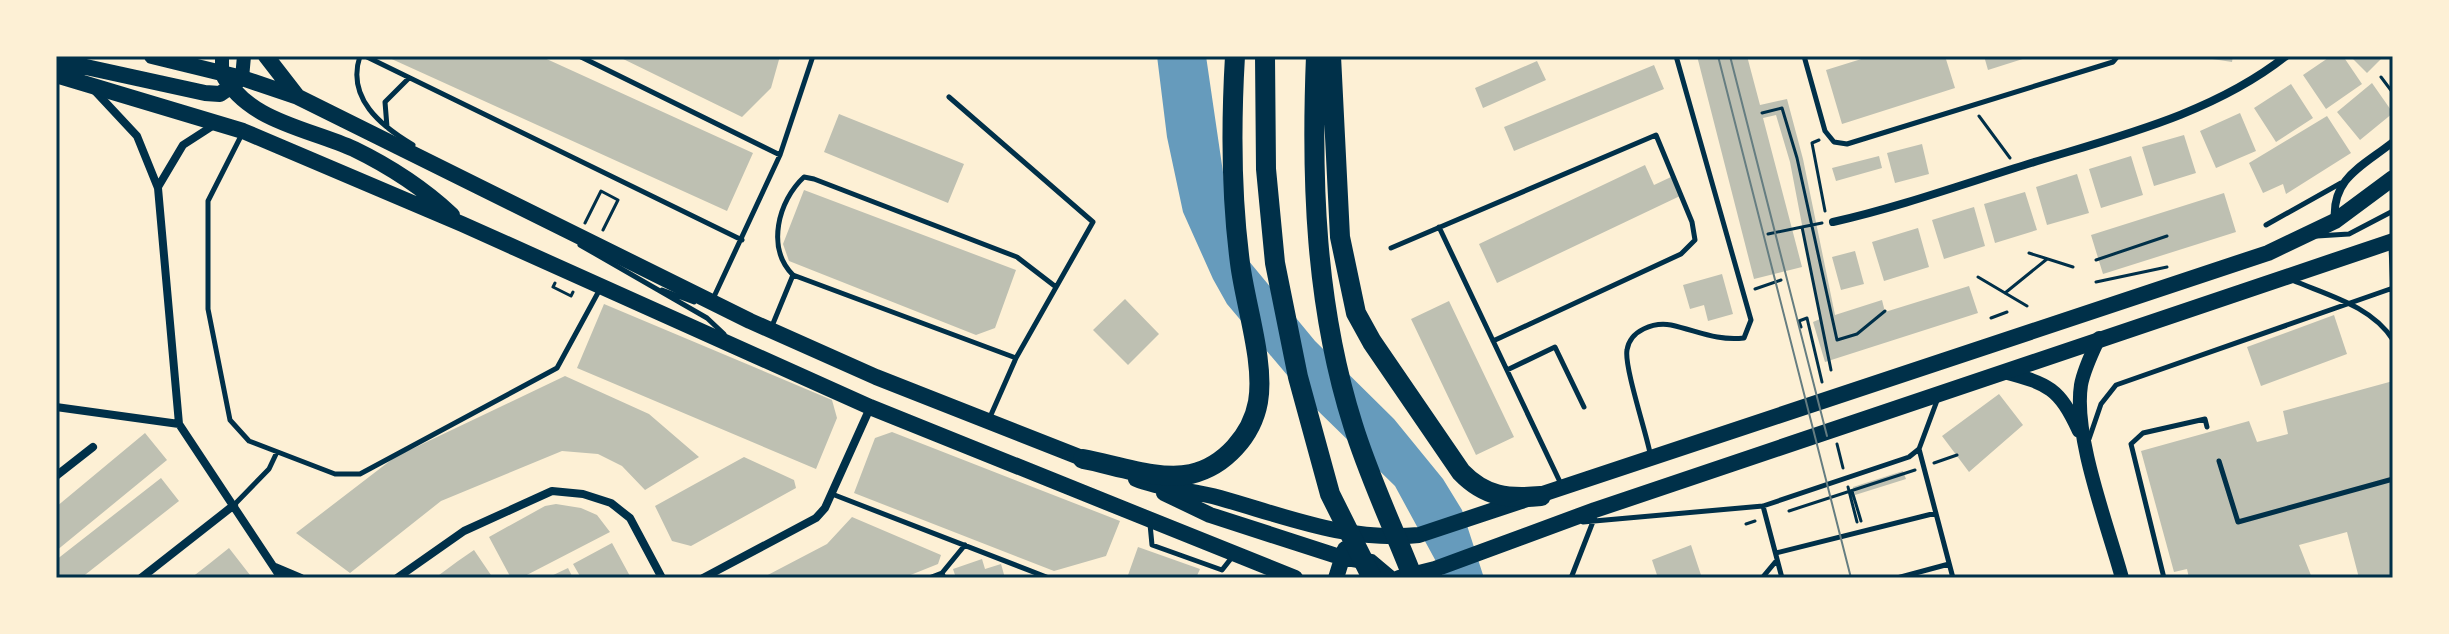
<svg xmlns="http://www.w3.org/2000/svg" width="2449" height="634" viewBox="0 0 2449 634" font-family="'Source Sans 3',sans-serif">
<style>
.water{fill:#669bbc}
.building{fill:#bec0b2}
.lines{fill:none;stroke-linecap:round;stroke-linejoin:round}
.path{stroke:#003049;stroke-width:3}
.service{stroke:#003049;stroke-width:5}
.minor{stroke:#003049;stroke-width:8}
.tertiary{stroke:#003049;stroke-width:14}
.secondary{stroke:#003049;stroke-width:16}
.motorway{stroke:#003049;stroke-width:20}
.tram{stroke:#657d81;stroke-width:2}
.neatline{fill:none;stroke:#003049;stroke-width:3}
</style>
<rect width="100%" height="100%" fill="#fdf0d5"/>
<path class="water" d="M1157,56H1206L1224,179L1248,260L1315,341L1394,419L1443,479L1462,510L1484,578H1445L1395,486L1315,408L1227,304L1213,279L1183,212L1167,137Z"/>
<path class="building" d="M385,56H540L753,153L727,211Z
M617,56H780L771,88L742,117Z
M1697,56H1747L1760,105L1787,99L1803,159L1835,315L1882,300L1885,312L1969,286L1978,313L1825,362L1813,322L1820,319L1790,162L1776,115L1763,118L1802,267L1754,279Z
M1871,56H1945L1955,88L1842,124L1826,70Z
M1984,56H2029V57L1988,70Z
M2193,56H2233L2232,62Z
M2331,56H2343L2362,84L2326,109L2303,75Z
M2350,56H2384L2367,73Z
M1537,61L1546,80L1483,108L1475,88Z
M1654,65L1664,89L1514,151L1504,127Z
M2372,83L2393,113L2360,140L2337,112Z
M2291,84L2313,118L2276,142L2254,108Z
M2240,113L2256,151L2216,168L2200,131Z
M839,114L964,164L948,203L824,152Z
M2327,116L2351,153L2286,194L2283,184L2263,193L2249,163Z
M2184,135L2196,173L2154,186L2142,147Z
M1922,144L1929,174L1895,183L1887,153Z
M1879,156L1882,168L1836,181L1832,168Z
M2131,156L2143,195L2101,208L2089,169Z
M1645,165L1654,185L1671,177L1680,196L1497,283L1479,244Z
M2077,174L2089,213L2047,225L2036,187Z
M804,190L1016,270L995,328L976,335L789,261L783,244Z
M2025,192L2037,230L1995,243L1984,204Z
M2224,193L2236,232L2103,274L2091,235Z
M1974,207L1985,246L1944,259L1932,220Z
M1918,228L1929,267L1884,281L1872,242Z
M1855,251L1864,284L1841,290L1832,257Z
M1722,274L1733,314L1708,321L1704,305L1690,309L1683,285Z
M1125,299L1159,334L1128,365L1093,330Z
M1449,301L1514,437L1476,455L1411,319Z
M604,304L832,400L837,418L816,469L577,368Z
M2334,315L2347,354L2261,386L2247,347Z
M565,376L649,414L699,457L645,490L622,466L598,454L562,451L441,501L350,573L296,533L395,457Z
M2393,381V578H2359L2347,532L2299,545L2312,578H2189L2187,569L2174,572L2141,451L2249,421L2257,442L2288,434L2283,411Z
M1999,394L2023,425L1969,472L1942,436Z
M892,432L1120,521L1106,556L1054,571L854,493L875,438Z
M145,433L167,460L56,551V507Z
M744,457L794,480L796,488L691,546L672,541L655,506Z
M1903,471L1906,479L1855,495L1853,487Z
M161,478L179,501L81,578H56V560Z
M556,504L581,508L597,515L610,532L521,578H511L489,537L545,506Z
M852,517L941,555L938,564L903,578H762L827,544Z
M612,543L631,578H581L573,564Z
M1691,545L1702,578H1658L1652,560Z
M1138,547L1200,569L1196,578H1127Z
M229,548L250,575L191,578L209,564Z
M474,550L493,578H435L458,561Z
M982,559L985,569L1001,564L1005,578H956L953,569Z
M568,568L573,578H547Z"/>
<g class="lines">
<path class="path" d="M2381,77L2393,93
M1762,113L1782,108L1797,158L1837,340L1857,334L1885,311
M1979,116L2010,158
M1819,140L1812,143L1825,211
M585,223L601,191L618,200L603,230
M1802,227L1822,223
M1768,234L1802,227L1831,370
M2029,253L2073,267
M2096,260L2167,236
M1978,277L2027,306
M2096,282L2167,267
M555,283L553,287L571,296L573,292
M1755,289L1781,280
M2005,293L2047,259
M1991,318L2007,312
M1801,327L1799,321L1807,318L1822,382
M1837,444L1843,468
M1934,463L1957,455
M1848,487L1857,522
M1852,491L1861,521
M1789,511L1915,470
M1746,524L1755,521"/>
<path class="service" d="M360,56C346,98 381,126 413,145
M365,56L742,240
M579,56L780,155
M1804,56L1825,131L1834,142L1847,144L2113,62L2118,56
M949,97L1093,222L1016,358L990,417
M387,127L385,102L409,78
M241,136L208,201V309L230,420L249,441L335,474H360L557,368L600,289
M2266,225L2341,183
M1439,227L1561,484
M2317,236L2349,234L2393,211
M580,245L707,318L724,334
M2391,246L2393,295
M1391,248L1656,135L1692,222L1695,240L1681,254L1493,341
M2292,280C2327,295 2372,306 2393,340
M662,290L694,302
M712,301L780,155L813,56
M772,326L793,275
M1016,358L793,275C766,248 778,201 804,177L814,179L1017,257L1056,287
M1507,370L1555,347L1584,407
M2089,439L2101,404L2116,385L2393,288
M1919,449L1953,578
M1650,453C1646,432 1624,366 1627,350C1630,330 1654,322 1671,325C1698,331 1716,341 1744,338L1751,320L1676,56
M2219,461L2238,522L2393,479
M832,494L1049,578
M234,505L269,469L277,452
M1763,506L1782,578
M1583,522L1763,506L1909,457L1919,449L1938,398
M1150,524L1152,545L1222,570L1233,556
M1776,553L1936,513
M929,578L942,573
M944,578L942,573L965,545
M1571,578L1594,519
M1762,578L1777,560
M1897,578L1949,564
M2164,578L2131,444L2143,433L2205,419L2207,427"/>
<path class="minor" d="M95,91L137,136L158,188L179,424L281,578
M158,187L183,145L214,125
M2335,221C2331,178 2363,166 2393,142
M1833,222C1895,208 1955,187 2015,168C2107,139 2209,117 2286,56
M56,407L179,424
M56,476L93,447
M275,567L301,578
M141,578L234,505
M397,578L464,531L552,491L583,494L611,503L630,518L662,578
M703,578L816,518L825,508L870,408"/>
<path class="tertiary" d="M222,73V56
M242,78L244,56
M2099,338C2092,353 2084,369 2081,385C2073,436 2108,526 2122,578
M2004,372C2049,384 2059,388 2079,431"/>
<path class="secondary" d="M152,56L242,78L298,97L750,321L876,377L1092,462
M266,56L297,96
M56,64L86,67L205,93L220,94L236,83
M222,73C248,122 308,128 354,149C389,166 423,188 452,215
M56,75L243,131L462,224L870,407L1295,578
M1136,479C1162,490 1193,490 1220,498C1287,517 1348,542 1419,535L2268,253L2335,221L2393,178
M1164,493L1210,515L1340,557L1371,562L1390,578
M1336,578L1345,549
M1399,578L1435,569L1595,510L2393,241"/>
<path class="motorway" d="M1265,56L1266,169L1275,263L1298,377L1330,494L1372,578
M1316,56C1311,180 1315,305 1353,425C1369,477 1393,527 1413,578
M1331,56L1340,237L1356,313L1372,342L1461,472C1485,497 1508,499 1541,496
M1083,459C1116,465 1159,481 1191,474C1225,466 1252,435 1258,402C1265,362 1245,304 1240,263C1231,195 1231,124 1235,56"/>
<path class="tram" d="M1718,56L1851,578
M1730,56L1827,436"/>
</g>
<rect width="2449" height="634" fill="none" stroke="#fdf0d5" stroke-width="116"/>
<rect x="58" y="58" width="2333" height="518" class="neatline"/>
</svg>
